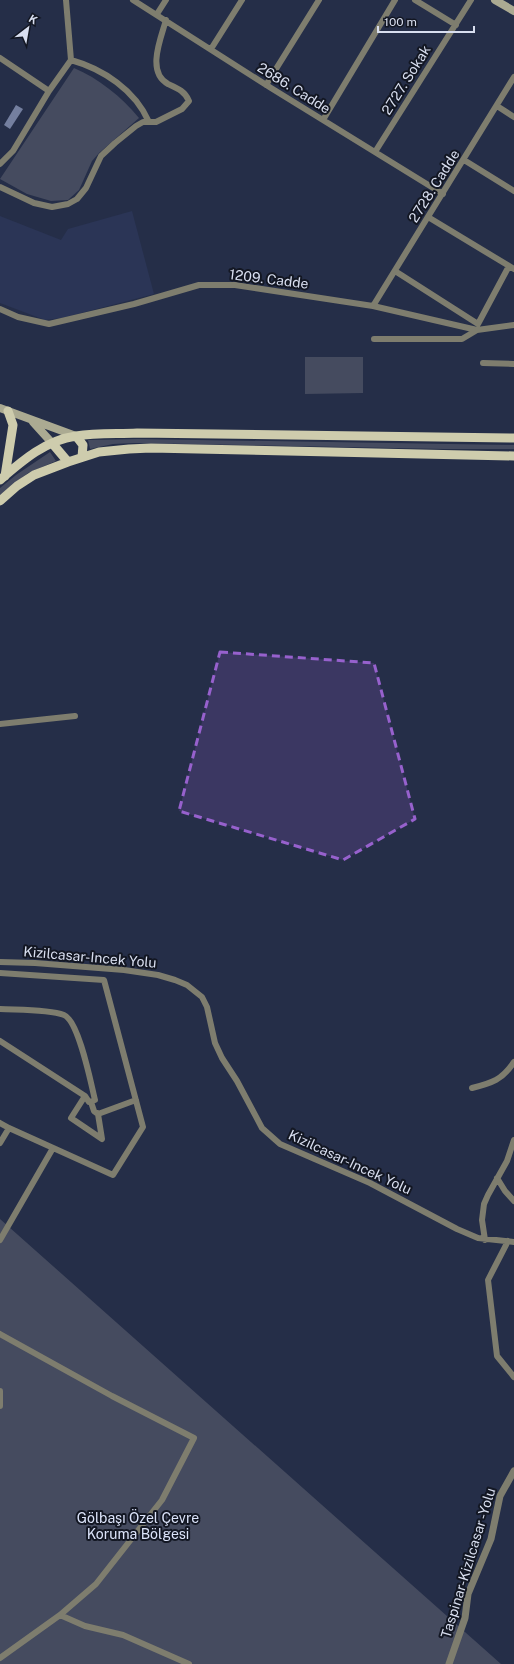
<svg xmlns="http://www.w3.org/2000/svg" width="514" height="1664" viewBox="0 0 514 1664" font-family="'Public Sans',sans-serif">
<style>
.built{fill:#2b3556}
.green{fill:#454b5f}
.water{fill:#747f9f}
.lines{fill:none;stroke-linecap:round;stroke-linejoin:round}
.minor{stroke:#7e7d6e;stroke-width:6}
.tertiary{stroke:#7e7d6e;stroke-width:7}
.secondary{stroke:#abaa92;stroke-width:8}
.primary{stroke:#ceccad;stroke-width:9}
.marked{fill:#9761cd;fill-opacity:0.2;stroke:#9761cd;stroke-width:3;stroke-dasharray:8 5;stroke-linejoin:round}
.labels{text-anchor:middle;stroke-width:4;stroke-linejoin:round;paint-order:stroke}
.street-label{font-size:14px;fill:#d8deef;stroke:#131723}
.park-label{font-size:14px;fill:#dce4fa;stroke:#131723}
</style>
<rect width="100%" height="100%" fill="#252e48"/>
<path class="built" d="M132,211L154,294L62,318L45,320L0,303V216L61,240L68,229Z"/>
<path class="green" d="M74,68C98,78 122,97 139,118L99,153L92,161L79,190L68,200L51,201L27,194L0,179Z
M305,357H363V393L305,394Z
M138,439L514,445V449H444L134,443L113,444L90,449L88,440Z
M50,452L56,461L28,473L0,495V488L16,475Z
M0,1219L501,1664H0Z"/>
<path class="water" d="M16,105L23,109L10,129L4,125Z"/>
<g class="lines">
<path class="minor" d="M133,0L271,88L443,194
M415,0L456,25
M157,14L166,0
M211,49L242,0
M0,58L49,91
M71,60C103,69 135,90 149,122
M266,85L319,0
M497,106L514,117
M323,120L395,0
M375,152L471,0
M464,160L514,191
M0,164L13,151L49,91L71,60L66,0
M0,187L34,203L52,207L68,204L77,199L86,188L101,156L115,143L136,126L143,122H156L182,109L189,101C185,91 177,88 168,84C146,72 161,38 166,20
M428,217L514,269
M395,271L478,324L509,266
M373,306L514,77
M0,309L18,317L49,324L134,304L199,285H235L373,306L477,330L514,325
M374,339H462L477,330
M483,363L514,364
M0,724L75,716
M0,962L35,963L124,970L158,975L175,980L187,985L202,997L207,1007L215,1043L222,1058L237,1081L262,1128L280,1144L370,1183L457,1229L478,1238L514,1242
M0,973L104,980L143,1127L113,1175L9,1128L0,1123
M0,1009C18,1010 48,1009 64,1015C79,1021 91,1084 95,1100L89,1102L85,1096
M0,1041L85,1096
M472,1088C492,1083 502,1080 514,1062
M85,1096L71,1118L102,1139L98,1114
M91,1102L94,1111L98,1114L136,1100
M0,1143L9,1128
M497,1178L505,1191L514,1201
M0,1240L53,1148
M485,1240L482,1220L484,1204L488,1195L507,1161L514,1140
M508,1241L488,1280L497,1356L514,1377
M0,1334L112,1396L194,1438L162,1500L96,1584L60,1615L0,1658
M0,1391V1406
M60,1615L85,1626L123,1635L189,1664"/>
<path class="tertiary" d="M449,1664L465,1618L468,1594L491,1539L500,1496L514,1471"/>
<path class="secondary" d="M495,0L514,11
M0,408L76,436
M33,422L52,443"/>
<path class="primary" d="M76,436L83,445L82,457
M52,443L68,462
M5,476L13,425L8,411
M0,480C22,461 46,440 76,436C96,433 117,434 137,433L514,438
M0,501L17,486L34,475L68,462L99,452L129,449L151,448L514,456"/>
</g>
<path class="marked" d="M220,652L374,663L415,819L343,860L179,811Z"/>
<g class="labels">
<g class="street-label">
<text transform="translate(406 80) rotate(-58)" y="5">2727. Sokak</text>
<text transform="translate(294 88) rotate(32)" y="5">2686. Cadde</text>
<text transform="translate(434 186) rotate(-58)" y="5">2728. Cadde</text>
<text transform="translate(269 279) rotate(7)" y="5">1209. Cadde</text>
<text transform="translate(90 957) rotate(5)" y="5">Kizilcasar-Incek Yolu</text>
<text transform="translate(350 1162) rotate(25)" y="5">Kizilcasar-Incek Yolu</text>
<text transform="translate(468 1563) rotate(-73)" y="5">Taspinar-Kizilcasar -Yolu</text>
</g>
<g class="park-label">
<text x="138" y="1523">Gölbaşı Özel Çevre<tspan x="138" dy="16">Koruma Bölgesi</tspan></text>
</g>
</g>
<g transform="translate(28 28) rotate(31)" stroke="#131723" stroke-width="3" paint-order="stroke">
<path d="M0-3L7 15L0 10L-7 15Z" fill="#d8deef"/>
<text y="-6" font-size="11" font-weight="bold" text-anchor="middle" fill="#d8deef">K</text>
</g>
<path d="M378 26v6h96v-6" fill="none" stroke="#d8deef" stroke-width="2"/>
<text x="384" y="26" font-size="12" fill="#d8deef" stroke="#131723" stroke-width="3" paint-order="stroke">100 m</text>
</svg>
